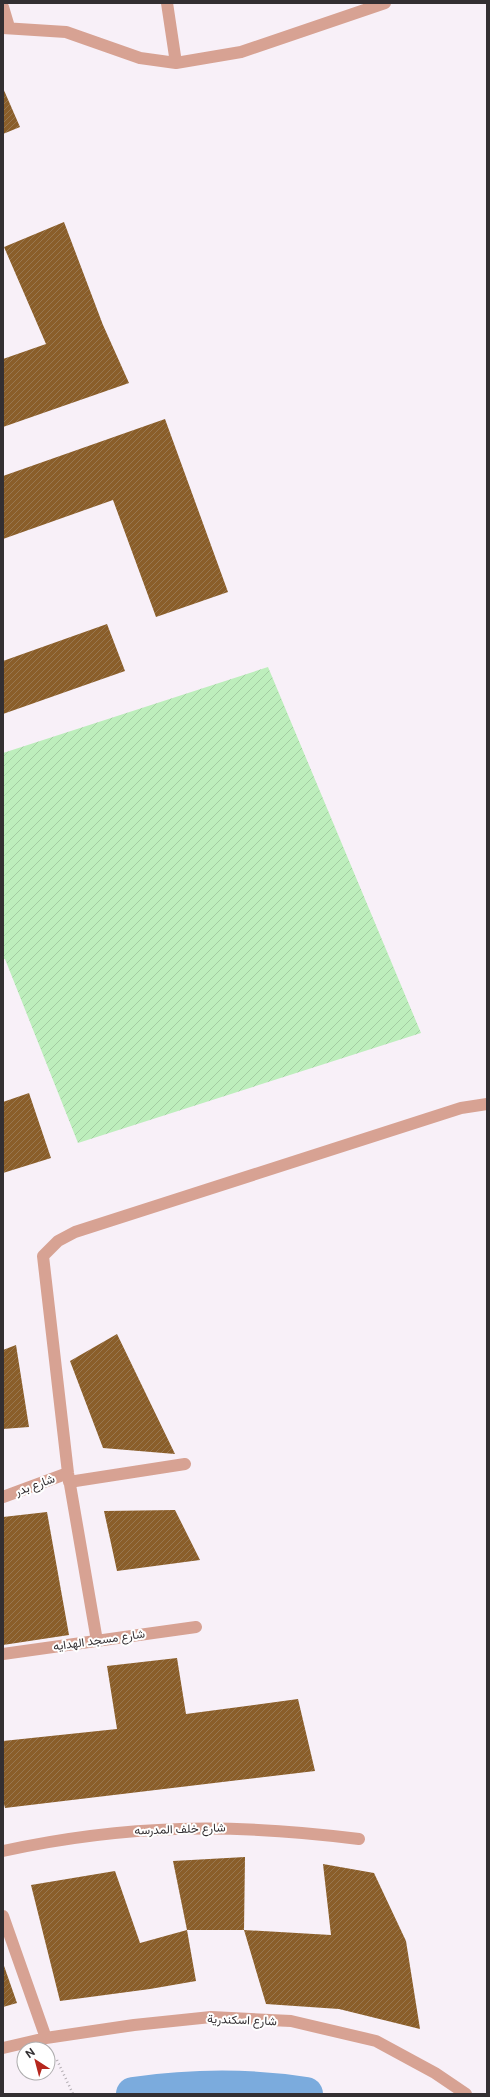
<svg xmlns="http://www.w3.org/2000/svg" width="490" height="2097" viewBox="0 0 490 2097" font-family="'Public Sans',Vazirmatn,sans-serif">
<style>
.garden{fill:url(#garden-furrows)}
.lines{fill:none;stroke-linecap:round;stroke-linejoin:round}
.canal{stroke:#7babdd;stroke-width:34}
.building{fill:url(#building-hatch)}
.path{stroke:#b0aab0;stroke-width:2.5;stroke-dasharray:1 3;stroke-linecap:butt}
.minor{stroke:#d7a293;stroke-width:12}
.labels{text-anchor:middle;stroke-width:4;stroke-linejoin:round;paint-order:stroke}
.street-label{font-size:12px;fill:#332f32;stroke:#fff}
</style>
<defs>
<pattern id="garden-furrows" width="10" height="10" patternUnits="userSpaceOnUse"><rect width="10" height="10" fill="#bdeebc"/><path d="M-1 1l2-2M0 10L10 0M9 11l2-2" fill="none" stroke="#a3cca2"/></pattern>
<pattern id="building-hatch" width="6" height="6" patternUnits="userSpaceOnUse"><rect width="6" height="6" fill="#8a5e2a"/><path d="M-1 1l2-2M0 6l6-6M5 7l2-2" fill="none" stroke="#987750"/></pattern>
</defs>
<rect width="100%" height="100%" fill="#f8f0f8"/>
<path class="garden" d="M268,667L421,1033L78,1143L5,959H3V753Z"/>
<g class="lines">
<path class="canal" d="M133,2094C190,2086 249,2085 306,2094"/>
</g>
<path class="building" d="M3,88L20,127L3,134Z
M64,222L103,325L129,383L3,427V359L46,344L4,247Z
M165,419L228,592L156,617L113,500L3,539V476Z
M107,624L125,671L3,714V661Z
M29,1093L51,1158L3,1173V1102Z
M117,1334L175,1454L103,1448L70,1361Z
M16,1345L29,1427L3,1429V1350Z
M175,1510L200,1560L117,1571L104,1511Z
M47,1512L69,1635L3,1645V1517Z
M177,1658L186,1714L298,1699L315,1771L5,1808L3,1800V1741L117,1729L107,1666Z
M245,1857L244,1930H187L196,1981L150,1989L60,2001L31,1885L115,1871L140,1943L187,1930L173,1861Z
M323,1864L374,1873L406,1941L420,2029L339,2009L266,2004L244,1930L331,1935Z
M3,1963L17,2003L3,2007Z"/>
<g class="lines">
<path class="path" d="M57,2060L73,2094"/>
<path class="minor" d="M167,3L176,63
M3,7L9,27
M3,28L66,32L140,58L176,63L241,52L385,3
M69,1482L185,1464
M3,1497L68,1473
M97,1641L68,1473L43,1256L58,1241L75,1232L461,1108L487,1104
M3,1654L196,1627
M3,1851C127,1824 233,1823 359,1839
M3,1916L46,2038
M3,2048L46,2038L134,2025L211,2017L291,2021L376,2041L435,2073L466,2094"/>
</g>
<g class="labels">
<g class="street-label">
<text transform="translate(35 1485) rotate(-20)" y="4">شارع بدر</text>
<text transform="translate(99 1640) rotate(-8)" y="4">شارع مسجد الهدايه</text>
<text transform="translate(180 1829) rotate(-2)" y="4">شارع خلف المدرسه</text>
<text transform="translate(242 2020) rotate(2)" y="4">شارع اسكندرية</text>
</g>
</g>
<rect width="490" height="2097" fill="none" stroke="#332f32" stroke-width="8"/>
<g transform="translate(36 2061) rotate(324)"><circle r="19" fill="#ffffff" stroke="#adacad"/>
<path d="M0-3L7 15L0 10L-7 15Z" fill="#b6271e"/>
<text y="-6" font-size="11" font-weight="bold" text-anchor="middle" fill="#332f32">N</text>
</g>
</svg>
